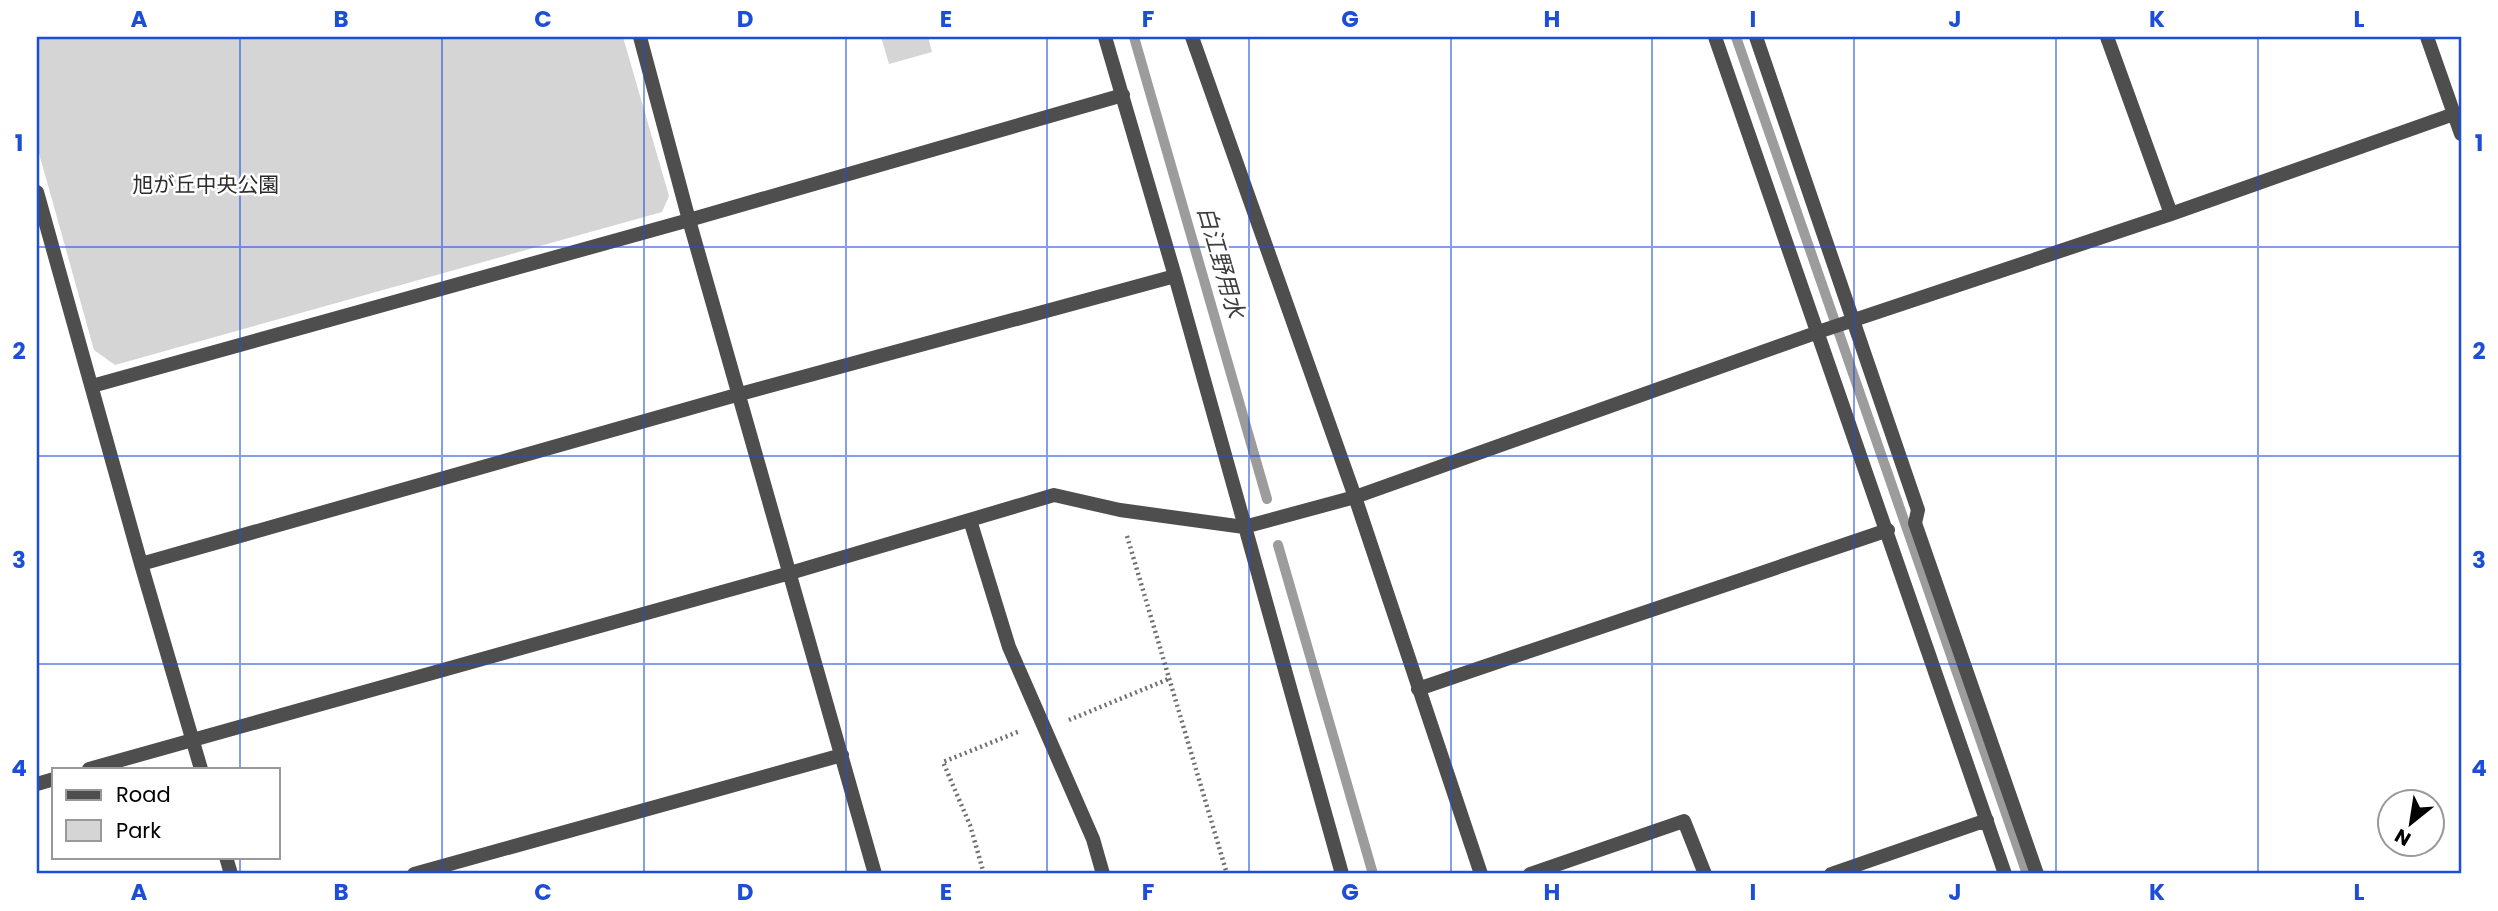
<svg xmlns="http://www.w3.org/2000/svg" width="2498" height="911" viewBox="0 0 2498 911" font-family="Poppins,'Noto Sans JP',sans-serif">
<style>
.green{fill:#d5d5d5}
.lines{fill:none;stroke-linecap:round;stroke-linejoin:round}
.stream{stroke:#9c9c9c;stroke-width:10}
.path{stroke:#707070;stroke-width:4.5;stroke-dasharray:2 3.5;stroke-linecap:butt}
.minor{stroke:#4e4e4e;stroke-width:14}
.grid{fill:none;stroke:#1d4ed8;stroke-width:2;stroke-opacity:0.55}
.labels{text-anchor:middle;stroke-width:5;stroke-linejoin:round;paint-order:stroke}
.park-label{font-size:21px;fill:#2c2c2c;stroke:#fff}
.water-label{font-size:23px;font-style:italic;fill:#3d3d3d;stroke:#fff}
.neatline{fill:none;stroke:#1d4ed8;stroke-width:2.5}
.grid-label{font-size:23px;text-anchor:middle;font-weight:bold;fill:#1d4ed8}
</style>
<rect width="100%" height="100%" fill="#fff"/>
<path class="green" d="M37,37H623L669,196L662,212L115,365L94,350L37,146Z
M881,37H928L932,52L889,64Z"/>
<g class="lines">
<path class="stream" d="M1134,37L1267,499
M1736,37L2027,874
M1278,545L1373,874"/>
<path class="path" d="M1127,536L1227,874
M1069,720L1171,678
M984,874L970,825L943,762L1020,731"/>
<path class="minor" d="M640,37L689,220L875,874
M1105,37L1175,276L1342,874
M1192,37L1355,497L1481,874
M1715,37L2005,874
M1756,37L1918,510L1915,523L2037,874
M2107,37L2171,214
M2427,37L2461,134
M37,192L141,564L201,769
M92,386L689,220L1123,95
M970,520L1009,647L1093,839L1103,874
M141,564L740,394L1175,276
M1418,689L1888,530
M89,769L790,573L1054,495L1120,510L1244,527L1355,497L1824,330L2171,214L2454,114
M37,784L54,779
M226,857L231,874
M414,874L842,755
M1530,874L1684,821L1705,874
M1831,874L1987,820"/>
</g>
<path class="grid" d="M240,37V769M442,37V874M644,37V874M846,37V874M1047,37V874M1249,37V874M1451,37V874M1652,37V874M1854,37V874M2056,37V874M2258,37V874M37,247H2461M37,456H2461M37,664H2461M240,857V874"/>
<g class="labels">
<g class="park-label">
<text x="206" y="192">旭が丘中央公園</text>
</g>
<g class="water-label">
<text transform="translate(1221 262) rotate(74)" y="8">白江野用水</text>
</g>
</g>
<rect width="2498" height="911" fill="none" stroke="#ffffff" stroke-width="77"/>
<rect x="52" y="768" width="228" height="91" fill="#ffffff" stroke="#999999" stroke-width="2"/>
<rect x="66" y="790" width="35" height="10" fill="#4e4e4e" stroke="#999999" stroke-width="2"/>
<text x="116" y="802" font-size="21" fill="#000000">Road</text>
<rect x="66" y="820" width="35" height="21" fill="#d5d5d5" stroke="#999999" stroke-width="2"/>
<text x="116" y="838" font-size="21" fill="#000000">Park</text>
<g transform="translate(2411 823) rotate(210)"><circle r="33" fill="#ffffff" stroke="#999999" stroke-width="2"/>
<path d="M0-5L12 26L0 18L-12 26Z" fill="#000000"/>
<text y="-10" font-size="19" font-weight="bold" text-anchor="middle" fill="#000000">N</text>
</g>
<rect x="38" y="38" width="2422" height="834" class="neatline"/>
<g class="grid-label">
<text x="139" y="27">A</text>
<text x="341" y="27">B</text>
<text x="543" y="27">C</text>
<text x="745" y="27">D</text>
<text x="946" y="27">E</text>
<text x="1148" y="27">F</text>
<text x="1350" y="27">G</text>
<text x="1552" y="27">H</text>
<text x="1753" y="27">I</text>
<text x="1955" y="27">J</text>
<text x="2157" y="27">K</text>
<text x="2359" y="27">L</text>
<text x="19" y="151">1</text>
<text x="2479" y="151">1</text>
<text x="19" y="359">2</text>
<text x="2479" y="359">2</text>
<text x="19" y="568">3</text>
<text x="2479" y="568">3</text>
<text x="19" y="776">4</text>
<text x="2479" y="776">4</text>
<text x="139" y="900">A</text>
<text x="341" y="900">B</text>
<text x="543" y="900">C</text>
<text x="745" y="900">D</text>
<text x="946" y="900">E</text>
<text x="1148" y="900">F</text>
<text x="1350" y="900">G</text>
<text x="1552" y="900">H</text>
<text x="1753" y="900">I</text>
<text x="1955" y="900">J</text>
<text x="2157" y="900">K</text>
<text x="2359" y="900">L</text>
</g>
</svg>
